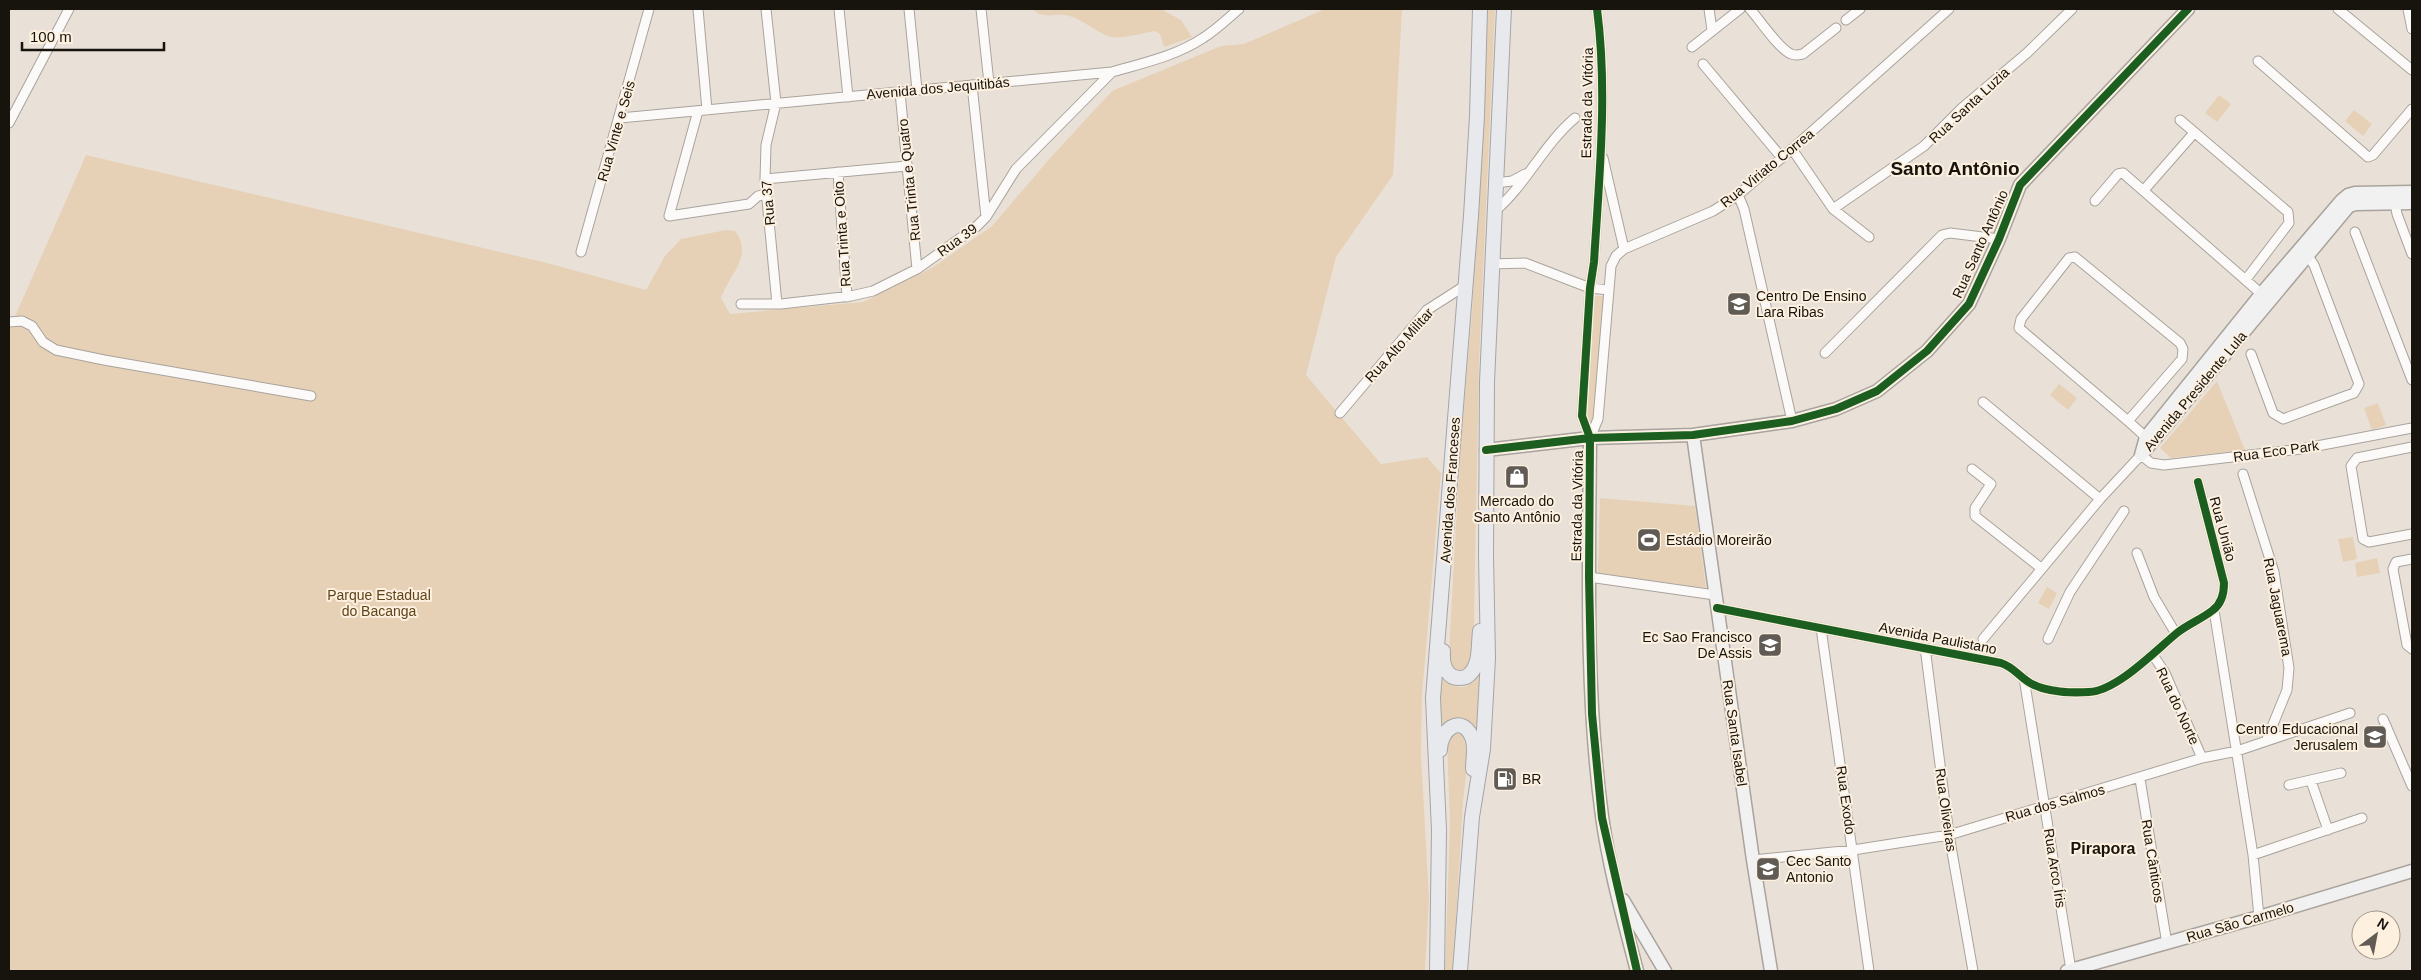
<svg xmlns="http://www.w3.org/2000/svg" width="2421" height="980" viewBox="0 0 2421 980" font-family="Helvetica,sans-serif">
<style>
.green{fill:#e6d1b6}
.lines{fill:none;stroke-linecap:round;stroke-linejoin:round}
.street-casing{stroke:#a9a39c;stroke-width:11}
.secondary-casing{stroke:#a9a39c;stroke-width:15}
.primary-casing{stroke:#a5a4a7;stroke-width:16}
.street{stroke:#fcfaf9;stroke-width:9}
.secondary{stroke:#f2f1f2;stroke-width:12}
.primary{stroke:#e8e9ec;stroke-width:14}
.cycleway-casing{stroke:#fdf0df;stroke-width:11}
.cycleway{stroke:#1b5e20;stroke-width:8}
.labels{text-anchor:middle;stroke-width:4;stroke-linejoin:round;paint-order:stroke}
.street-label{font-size:14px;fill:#17130d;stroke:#fdf0df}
.poi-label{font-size:14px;fill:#17130d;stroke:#fdf0df;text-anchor:start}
.park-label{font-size:14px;fill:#5f441b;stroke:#fdf0df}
.quarter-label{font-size:16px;font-weight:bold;fill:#17130d;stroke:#fdf0df}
.district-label{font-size:19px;font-weight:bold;fill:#17130d;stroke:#fdf0df}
</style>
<rect width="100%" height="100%" fill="#e9e1d8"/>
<path class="green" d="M1032,9H1161L1181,20L1192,37L1164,47L1160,34L1155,31C1143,33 1124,39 1112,37C1095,33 1083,18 1065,15C1053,14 1042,19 1032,9Z
M1325,9H1402L1393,175L1336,257L1306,375L1381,464L1427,457L1441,473L1422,695L1421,754L1429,899L1425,971H9V330L86,155L547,263L646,290L665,256L681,239L726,230L735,231C754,256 730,273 721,298L730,314L863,302L932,268L992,226L1051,157L1112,91L1221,46L1244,44Z
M1488,9H1495L1479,362L1474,621C1473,639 1477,672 1454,671L1449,664V653L1460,451L1472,313Z
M2219,95L2231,104L2217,122L2205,113Z
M2354,110L2372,124L2363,136L2345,121Z
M1595,296H1604L1594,427L1587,428Z
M2217,381L2245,450L2171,458L2160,448Z
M2059,384L2077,398L2068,410L2050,395Z
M2378,403L2386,425L2372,430L2364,408Z
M1600,498L1695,506L1706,588L1598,573Z
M2353,537L2357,559L2343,562L2338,539Z
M2377,558L2380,573L2357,577L2355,563Z
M2047,587L2057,593L2049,609L2038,603Z
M1482,671L1479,736C1465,716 1457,713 1438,729L1440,678C1461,691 1466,691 1482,671Z
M1457,732L1466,737L1469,747L1463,802L1453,971H1445L1450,823L1447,743L1453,734Z"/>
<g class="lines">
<defs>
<path id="street" d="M698,9L707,110
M766,9L776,103L766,145L765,179L777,304
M839,9L848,97
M909,9L917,90
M981,9L989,83
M1709,9L1712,30
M1750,9C1760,20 1778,48 1791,54C1796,56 1799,55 1803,54L1836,28
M2338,9L2412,70
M2408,9L2412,29
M1846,20L1860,9
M1692,47L1740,9
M2258,61L2368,157L2373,155L2412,109
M1703,64L1782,158
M972,85L986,217
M900,92L917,269
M698,111L669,216L749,204L758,196L767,194
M620,118L1112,72C1143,63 1176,56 1203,38C1216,30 1227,19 1239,9
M2180,120L2288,212L2289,223L2247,278
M9,123L69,9
M1792,149L1833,209L1869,237
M1603,158L1624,249
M838,172L847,297
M765,179L907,166
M1495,183L1512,181L1525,174
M2144,190L2194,133
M1738,195L1744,209L1792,421
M2394,198L2397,214L2412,254
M2095,201L2118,174L2123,173L2265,297
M1833,209L1924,146L1962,108L2027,53L2072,9
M1494,212C1526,185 1543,145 1575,118
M2355,232L2412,380
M581,252L649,9
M2075,257L2180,343L2183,349L2182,359L2128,421L2019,328L2021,319L2069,258Z
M1491,264L1525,263L1590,288L1609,290
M741,304H781L851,296L873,291L917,269L976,227L986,217L1016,169L1112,72
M9,322L22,321L32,326L43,342L56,350L104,360L311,396
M1825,353L1942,235L1950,233L1999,239
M2251,354L2273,413L2283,419L2354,393L2359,384L2314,265L2305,252
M1983,402L2100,499
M1340,413L1427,310L1466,285
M2128,421L2150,441
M1590,438L1598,419L1611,266L1616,256L1624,249L1713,211L1738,195L1792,149L1949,9
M1590,438L1582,416L1590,288L1594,262C1599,178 1608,93 1597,9
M2412,447L2357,458L2351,466L2363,539L2369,542L2412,534
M1972,469L1991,484L1975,508V516L2041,568
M2243,474L2274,572L2289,668L2287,690L2267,739
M2137,553L2154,597L2176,634
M2412,559L2396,562L2393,569L2407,645L2412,649
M1589,577L1715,595
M1717,608L2001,663C2014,667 2020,678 2032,684C2047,692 2072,693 2089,692C2117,691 2156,650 2177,633C2188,624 2202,619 2213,610C2221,604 2224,593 2224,583L2198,482
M2214,610L2253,855L2259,917
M1821,628L1869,971
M1983,639L2100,499L2141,455L2151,463L2164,465L2301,449L2412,428
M2048,639L2070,592L2124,511
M1925,647L1949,835L1973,971
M2153,655L2165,673L2202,758
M2024,678L2071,970
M2383,719L2412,786
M2140,779L2167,944
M2311,781L2328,830
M2289,785L2341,773
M2253,855L2362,818
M1753,860L1853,850L1949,835L2202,758L2237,751L2350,713"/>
<path id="secondary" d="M1693,435L1753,860L1771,971
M1590,438C1589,564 1585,691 1602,816C1609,868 1624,921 1637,971
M1486,450L1590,438L1693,435L1792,421L1836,409L1877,391L1927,351L1969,304L1999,239L2020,185L2188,9
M2142,454L2349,206L2356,204L2412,203
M2141,455L2146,437L2262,293L2342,200L2348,195L2355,193L2412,192
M1623,900L1665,971
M2067,971L2259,917L2412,871"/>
<path id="primary" d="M1443,651C1442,666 1447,682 1466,677C1481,668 1478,647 1480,631
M1440,750C1440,730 1461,713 1472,737C1476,746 1473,759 1473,769
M1437,971L1439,830L1433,698L1471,216L1477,116L1480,9
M1460,971L1472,817L1483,749L1488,658L1486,556L1487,382L1504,9"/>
</defs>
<use href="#street" class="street-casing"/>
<use href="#secondary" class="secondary-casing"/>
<use href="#primary" class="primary-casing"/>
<use href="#street" class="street"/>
<use href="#secondary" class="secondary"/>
<use href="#primary" class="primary"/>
<defs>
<path id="cycleway" d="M1597,9C1608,93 1599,178 1594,262L1590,288L1582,416L1590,438L1589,577L1592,714L1602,818L1637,971
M1486,450L1590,438L1693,435L1792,421L1836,409L1877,391L1927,351L1969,304L1999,239L2020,185L2188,9
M1717,608L2001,663C2014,667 2020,678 2032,684C2047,692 2072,693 2089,692C2117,691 2156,650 2177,633C2188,624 2202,619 2213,610C2221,604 2224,593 2224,583L2198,482"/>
</defs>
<use href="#cycleway" class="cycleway-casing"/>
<use href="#cycleway" class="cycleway"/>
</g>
<defs>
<symbol id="school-square" viewBox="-11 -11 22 22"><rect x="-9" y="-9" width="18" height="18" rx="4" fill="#605b54" stroke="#fdf0df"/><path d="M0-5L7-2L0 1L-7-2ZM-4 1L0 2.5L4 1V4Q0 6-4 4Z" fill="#fff"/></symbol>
<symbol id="shop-square" viewBox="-11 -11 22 22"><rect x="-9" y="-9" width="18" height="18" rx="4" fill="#605b54" stroke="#fdf0df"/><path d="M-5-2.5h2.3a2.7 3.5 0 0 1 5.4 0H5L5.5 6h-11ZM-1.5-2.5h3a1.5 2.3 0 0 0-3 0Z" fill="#fff"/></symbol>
<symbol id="stadium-square" viewBox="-11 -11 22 22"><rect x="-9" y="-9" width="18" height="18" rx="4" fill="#605b54" stroke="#fdf0df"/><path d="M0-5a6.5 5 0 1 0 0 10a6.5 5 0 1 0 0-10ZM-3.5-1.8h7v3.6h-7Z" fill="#fff"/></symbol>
<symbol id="fuel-square" viewBox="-11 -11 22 22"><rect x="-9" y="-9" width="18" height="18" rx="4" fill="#605b54" stroke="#fdf0df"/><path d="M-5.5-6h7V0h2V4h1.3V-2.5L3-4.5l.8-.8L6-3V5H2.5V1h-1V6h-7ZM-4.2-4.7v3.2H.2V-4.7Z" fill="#fff"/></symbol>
</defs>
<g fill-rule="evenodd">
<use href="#school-square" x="1725" y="290" width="28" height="28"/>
<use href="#shop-square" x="1503" y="463" width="28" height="28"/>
<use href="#stadium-square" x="1635" y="526" width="28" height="28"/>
<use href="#school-square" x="1756" y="631" width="28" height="28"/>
<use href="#school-square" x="2361" y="723" width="28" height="28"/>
<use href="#fuel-square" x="1491" y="765" width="28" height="28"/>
<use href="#school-square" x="1754" y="855" width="28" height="28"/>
</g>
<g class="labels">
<g class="street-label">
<text transform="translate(938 88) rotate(-5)" y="5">Avenida dos Jequitibás</text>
<text transform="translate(1587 103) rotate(-89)" y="5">Estrada da Vitória</text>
<text transform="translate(1969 105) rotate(-43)" y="5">Rua Santa Luzia</text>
<text transform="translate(616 131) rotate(-74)" y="5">Rua Vinte e Seis</text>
<text transform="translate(1767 168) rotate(-39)" y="5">Rua Viriato Correa</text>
<text transform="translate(909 180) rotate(-96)" y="5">Rua Trinta e Quatro</text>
<text transform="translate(768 203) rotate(-95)" y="5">Rua 37</text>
<text transform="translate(842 234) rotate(-94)" y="5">Rua Trinta e Oito</text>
<text transform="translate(957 240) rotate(-36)" y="5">Rua 39</text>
<text transform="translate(1980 244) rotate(-66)" y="5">Rua Santo Antônio</text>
<text transform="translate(1399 345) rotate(-48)" y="5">Rua Alto Militar</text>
<text transform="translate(2195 391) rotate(-50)" y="5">Avenida Presidente Lula</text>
<text transform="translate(2276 451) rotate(-8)" y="5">Rua Eco Park</text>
<text transform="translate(1450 490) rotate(-86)" y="5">Avenida dos Franceses</text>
<text transform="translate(1577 506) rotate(-89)" y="5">Estrada da Vitória</text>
<text transform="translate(2223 529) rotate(75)" y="5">Rua União</text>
<text transform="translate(2278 607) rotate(79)" y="5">Rua Jaguarema</text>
<text transform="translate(1938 638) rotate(11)" y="5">Avenida Paulistano</text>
<text transform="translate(2178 706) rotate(65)" y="5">Rua do Norte</text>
<text transform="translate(1735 733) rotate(82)" y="5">Rua Santa Isabel</text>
<text transform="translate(1846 800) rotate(82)" y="5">Rua Exodo</text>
<text transform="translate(2055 803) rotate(-16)" y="5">Rua dos Salmos</text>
<text transform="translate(1946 810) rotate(82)" y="5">Rua Oliveiras</text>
<text transform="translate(2153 861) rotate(81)" y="5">Rua Cânticos</text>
<text transform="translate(2055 868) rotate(81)" y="5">Rua Arco Íris</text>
<text transform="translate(2240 922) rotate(-16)" y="5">Rua São Carmelo</text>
</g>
<g class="poi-label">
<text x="1756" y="301">Centro De Ensino<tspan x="1756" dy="16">Lara Ribas</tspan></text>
<text x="1517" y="506" text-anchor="middle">Mercado do<tspan x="1517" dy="16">Santo Antônio</tspan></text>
<text x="1666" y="545">Estádio Moreirão</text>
<text x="1752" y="642" text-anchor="end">Ec Sao Francisco<tspan x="1752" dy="16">De Assis</tspan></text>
<text x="2358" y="734" text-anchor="end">Centro Educacional<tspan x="2358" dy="16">Jerusalem</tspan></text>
<text x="1522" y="784">BR</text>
<text x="1786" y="866">Cec Santo<tspan x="1786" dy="16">Antonio</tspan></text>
</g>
<g class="park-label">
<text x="379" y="600">Parque Estadual<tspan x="379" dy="16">do Bacanga</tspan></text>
</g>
<g class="quarter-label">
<text x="2103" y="854">Pirapora</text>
</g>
<g class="district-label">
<text x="1955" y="175">Santo Antônio</text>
</g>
</g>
<rect width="2421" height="980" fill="none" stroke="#17130d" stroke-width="20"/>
<g transform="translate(2376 935) rotate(32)"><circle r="24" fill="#fdf0df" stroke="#a1988b"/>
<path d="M0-4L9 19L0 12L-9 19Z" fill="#605b54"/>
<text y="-8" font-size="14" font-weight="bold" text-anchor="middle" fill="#17130d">N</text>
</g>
<path d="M22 42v8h142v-8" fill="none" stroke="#17130d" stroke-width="2.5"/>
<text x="30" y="42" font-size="15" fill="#17130d" stroke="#fdf0df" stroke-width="4" paint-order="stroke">100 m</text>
</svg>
